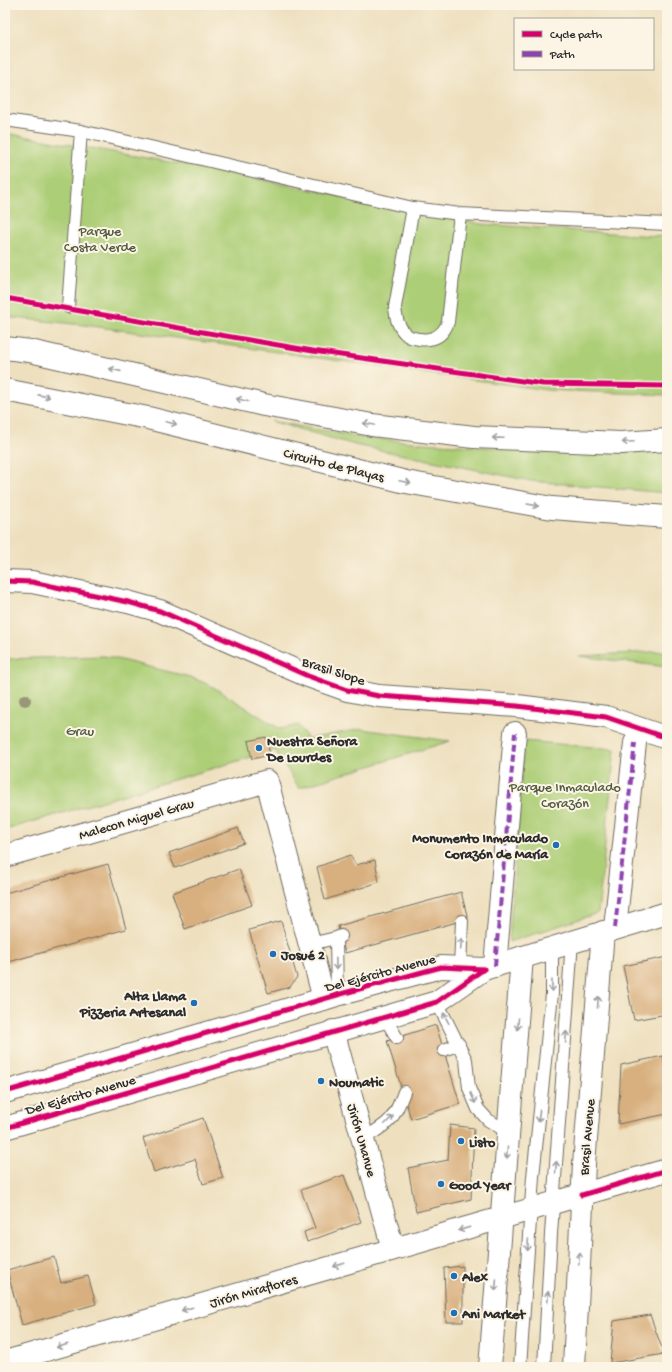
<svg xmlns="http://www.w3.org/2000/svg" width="672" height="1372" viewBox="0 0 672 1372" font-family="'Gochi Hand',sans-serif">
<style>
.green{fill:#acce76;stroke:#6c7c50}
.building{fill:#d8af7e}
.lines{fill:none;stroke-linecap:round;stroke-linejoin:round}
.lane-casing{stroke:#6f6a5f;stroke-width:14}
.street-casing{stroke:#6f6a5f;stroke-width:24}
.secondary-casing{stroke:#6f6a5f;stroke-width:24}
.primary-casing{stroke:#6f6a5f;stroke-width:24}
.highway-casing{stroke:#6f6a5f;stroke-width:24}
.lane{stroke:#fff;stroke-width:12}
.street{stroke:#fff;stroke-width:22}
.secondary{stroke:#fff;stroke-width:22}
.primary{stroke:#fff;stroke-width:22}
.highway{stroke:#fff;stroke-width:22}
.quiet{stroke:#8e44ad;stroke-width:4;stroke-dasharray:8 4;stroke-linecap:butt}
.cycleway-casing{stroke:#fcf5e5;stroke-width:8}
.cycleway{stroke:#d6006c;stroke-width:5}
.tree{fill:#98977a}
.oneway{stroke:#a0a0a0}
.poi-dot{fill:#1f6fb2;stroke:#fcf5e5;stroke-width:1.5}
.labels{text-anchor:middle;stroke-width:4;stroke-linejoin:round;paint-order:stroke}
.park-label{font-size:14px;fill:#525c42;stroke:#fcf5e5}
.street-label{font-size:14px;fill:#2b2b2b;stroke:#fcf5e5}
.poi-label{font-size:14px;font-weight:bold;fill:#2b2b2b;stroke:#fcf5e5;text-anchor:start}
</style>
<rect width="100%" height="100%" fill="#fcf5e5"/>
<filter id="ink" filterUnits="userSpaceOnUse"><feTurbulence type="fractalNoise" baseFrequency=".025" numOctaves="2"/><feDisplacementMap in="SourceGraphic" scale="8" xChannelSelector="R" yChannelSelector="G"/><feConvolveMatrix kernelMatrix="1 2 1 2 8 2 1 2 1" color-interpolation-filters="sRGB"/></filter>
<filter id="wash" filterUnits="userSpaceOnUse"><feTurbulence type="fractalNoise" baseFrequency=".012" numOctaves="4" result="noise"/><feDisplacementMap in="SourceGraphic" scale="16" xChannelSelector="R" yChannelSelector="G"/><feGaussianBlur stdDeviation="0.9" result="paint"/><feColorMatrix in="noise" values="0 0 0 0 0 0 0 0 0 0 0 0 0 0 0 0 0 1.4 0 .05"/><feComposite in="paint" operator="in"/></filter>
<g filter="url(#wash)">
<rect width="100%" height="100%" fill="#eee0bf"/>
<path class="green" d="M5,133L192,166L481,224L667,237V395L547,390L84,325L5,317Z
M271,421L359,437L424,443L577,453L667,452V493L531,481L355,445Z
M667,651V667L579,656Z
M105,656L190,677L210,685L280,729L298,725L308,739L361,729L450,741L299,788L275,750L5,830V659Z
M524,741L615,749L598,913L509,942Z"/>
<g id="blocks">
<path class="building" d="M266,737L270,755L252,759L248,741Z
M238,828L244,843L175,868L169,853Z
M350,855L356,865L375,860L379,882L325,900L317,867Z
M108,864L126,929L5,963V893Z
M239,869L252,905L185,929L172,893Z
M461,892L468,919L345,953L338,926Z
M281,921L297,977L290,987L268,993L249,930Z
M667,957V1014L634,1020L623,966Z
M436,1025L460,1104L411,1119L387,1041Z
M663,1056L667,1073V1114L618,1124L621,1065Z
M203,1118L223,1178L203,1184L195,1159L154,1172L143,1138Z
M450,1125L474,1128L471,1199L416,1212L408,1168L448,1160Z
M344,1175L361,1222L307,1242L304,1232L315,1228L301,1190Z
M54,1257L61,1283L88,1276L96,1304L22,1325L7,1270Z
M463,1266V1322H446L444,1268Z
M650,1315L664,1354L610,1363L614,1321Z"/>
</g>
</g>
<g filter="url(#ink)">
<use href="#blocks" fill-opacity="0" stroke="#6f6a5f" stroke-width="1"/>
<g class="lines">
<defs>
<path id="lane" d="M5,120L81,131L413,208L460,214L667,224
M413,208L395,307C396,318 398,328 407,335C410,338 415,338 419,339C433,341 443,336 448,322L460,214
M68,307L81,131
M310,944L336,938
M460,967L462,921
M337,995L336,938L341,936
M437,1002L466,1060L469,1088L478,1109L488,1120L508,1132
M384,1016L397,1038
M444,1050L459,1044
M363,1139C389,1123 393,1122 404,1092
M520,1367L533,1177L552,994V947
M544,1367L551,1234L572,941"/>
<path id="street" d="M5,856L267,781L324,999
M615,928L635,743
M495,966L515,733
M333,1031L393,1249
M5,1362L501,1218"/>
<path id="secondary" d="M5,581L32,582L128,602L160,611L308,676L347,690L379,696L517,706L606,717L667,738
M5,1092L337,995L441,967L484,969
M5,1128L437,1002L484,969L667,913
M501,1218L667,1170"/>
<path id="primary" d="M490,1367L522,957
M574,1367L584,1164L603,932"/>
<path id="highway" d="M5,348L30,351L264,405L372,425L474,437L621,443L667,440
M5,390L148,418L406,482L552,508L667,517"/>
</defs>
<use href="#lane" class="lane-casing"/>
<use href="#street" class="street-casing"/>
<use href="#secondary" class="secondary-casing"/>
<use href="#primary" class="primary-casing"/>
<use href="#highway" class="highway-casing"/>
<use href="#lane" class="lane"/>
<use href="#street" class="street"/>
<use href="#secondary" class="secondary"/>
<use href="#primary" class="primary"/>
<use href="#highway" class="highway"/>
<path class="quiet" d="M615,928L635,743
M495,966L515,733"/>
<defs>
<path id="cycleway" d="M5,298L313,351L543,384L667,386
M5,581L32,582L128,602L160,611L308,676L347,690L379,696L517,706L606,717L667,738
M5,1092L337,995L441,967L484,969
M5,1128L437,1002L484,969
M582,1195L667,1170"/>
</defs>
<use href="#cycleway" class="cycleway-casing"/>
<use href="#cycleway" class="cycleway"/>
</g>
<circle class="tree" cx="25" cy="700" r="6"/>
<defs><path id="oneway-shaft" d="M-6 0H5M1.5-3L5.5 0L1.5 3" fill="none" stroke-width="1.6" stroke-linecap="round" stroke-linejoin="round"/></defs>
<g class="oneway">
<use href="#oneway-shaft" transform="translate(115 370) rotate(-167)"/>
<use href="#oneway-shaft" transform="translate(44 396) rotate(11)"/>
<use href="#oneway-shaft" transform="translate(242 400) rotate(-166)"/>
<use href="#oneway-shaft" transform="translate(171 423) rotate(14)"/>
<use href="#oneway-shaft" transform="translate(369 424) rotate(-171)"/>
<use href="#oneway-shaft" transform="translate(498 438) rotate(-178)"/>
<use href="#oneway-shaft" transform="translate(628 442) rotate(177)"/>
<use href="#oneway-shaft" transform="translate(405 482) rotate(12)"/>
<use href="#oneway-shaft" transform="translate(533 505) rotate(10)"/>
<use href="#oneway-shaft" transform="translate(461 944) rotate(-87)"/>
<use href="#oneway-shaft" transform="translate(336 964) rotate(89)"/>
<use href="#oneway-shaft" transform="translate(552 986) rotate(90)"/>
<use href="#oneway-shaft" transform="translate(598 1002) rotate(-85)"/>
<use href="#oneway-shaft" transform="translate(446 1018) rotate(-118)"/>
<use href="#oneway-shaft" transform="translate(518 1024) rotate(95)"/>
<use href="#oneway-shaft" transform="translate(566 1037) rotate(-86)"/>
<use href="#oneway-shaft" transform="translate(473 1098) rotate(66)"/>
<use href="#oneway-shaft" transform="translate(539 1116) rotate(96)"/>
<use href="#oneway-shaft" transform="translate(389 1120) rotate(-45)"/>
<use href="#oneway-shaft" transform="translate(507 1153) rotate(95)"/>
<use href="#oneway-shaft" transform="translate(556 1167) rotate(-86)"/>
<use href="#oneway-shaft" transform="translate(464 1229) rotate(164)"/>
<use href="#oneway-shaft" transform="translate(528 1245) rotate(94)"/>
<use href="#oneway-shaft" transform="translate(579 1258) rotate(-87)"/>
<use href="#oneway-shaft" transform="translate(339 1265) rotate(164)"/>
<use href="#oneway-shaft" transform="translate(496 1285) rotate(94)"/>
<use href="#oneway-shaft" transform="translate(548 1297) rotate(-87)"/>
<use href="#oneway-shaft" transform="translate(187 1309) rotate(164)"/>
<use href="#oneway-shaft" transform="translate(62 1346) rotate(164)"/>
</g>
</g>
<g class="poi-dot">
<circle cx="259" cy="748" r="4"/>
<circle cx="556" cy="845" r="4"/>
<circle cx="273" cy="954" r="4"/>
<circle cx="194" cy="1003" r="4"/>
<circle cx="321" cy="1081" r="4"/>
<circle cx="461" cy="1141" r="4"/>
<circle cx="441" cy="1184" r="4"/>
<circle cx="454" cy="1276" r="4"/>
<circle cx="454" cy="1313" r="4"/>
</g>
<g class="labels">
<g class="park-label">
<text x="100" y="235">Parque<tspan x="100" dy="16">Costa Verde</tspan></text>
<text x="80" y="735">Grau</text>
<text x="565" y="791">Parque Inmaculado<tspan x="565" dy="16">Corazón</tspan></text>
</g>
<g class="street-label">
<text transform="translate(334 464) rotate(14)" y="5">Circuito de Playas</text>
<text transform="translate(334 670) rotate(18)" y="5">Brasil Slope</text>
<text transform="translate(136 818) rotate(-16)" y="5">Malecon Miguel Grau</text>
<text transform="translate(380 972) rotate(-15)" y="5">Del Ejército Avenue</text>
<text transform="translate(80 1094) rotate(-16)" y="5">Del Ejército Avenue</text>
<text transform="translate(586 1137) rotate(-85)" y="5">Brasil Avenue</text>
<text transform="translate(363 1140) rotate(74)" y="5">Jirón Unanue</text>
<text transform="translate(253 1290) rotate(-16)" y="5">Jirón Miraflores</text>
</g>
<g class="poi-label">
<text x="267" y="745">Nuestra Señora<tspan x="267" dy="16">De Lourdes</tspan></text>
<text x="548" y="842" text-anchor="end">Monumento Inmaculado<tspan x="548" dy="16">Corazón de María</tspan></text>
<text x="281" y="959">Josué 2</text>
<text x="186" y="1000" text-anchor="end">Alta Llama<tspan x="186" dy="16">Pizzeria Artesanal</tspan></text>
<text x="329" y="1086">Noumatic</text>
<text x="469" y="1146">Listo</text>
<text x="449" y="1189">Good Year</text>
<text x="462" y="1281">Alex</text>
<text x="462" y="1318">Ani Market</text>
</g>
</g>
<rect width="672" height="1372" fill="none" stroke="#fcf5e5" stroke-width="20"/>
<rect x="514" y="18" width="140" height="52" fill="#fcf5e5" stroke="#a8a49b"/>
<rect x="522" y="31" width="20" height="6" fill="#d6006c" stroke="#a8a49b"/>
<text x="550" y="38" font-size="12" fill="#2b2b2b">Cycle path</text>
<rect x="522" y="51" width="20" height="6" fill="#8e44ad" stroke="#a8a49b"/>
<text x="550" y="58" font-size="12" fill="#2b2b2b">Path</text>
</svg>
